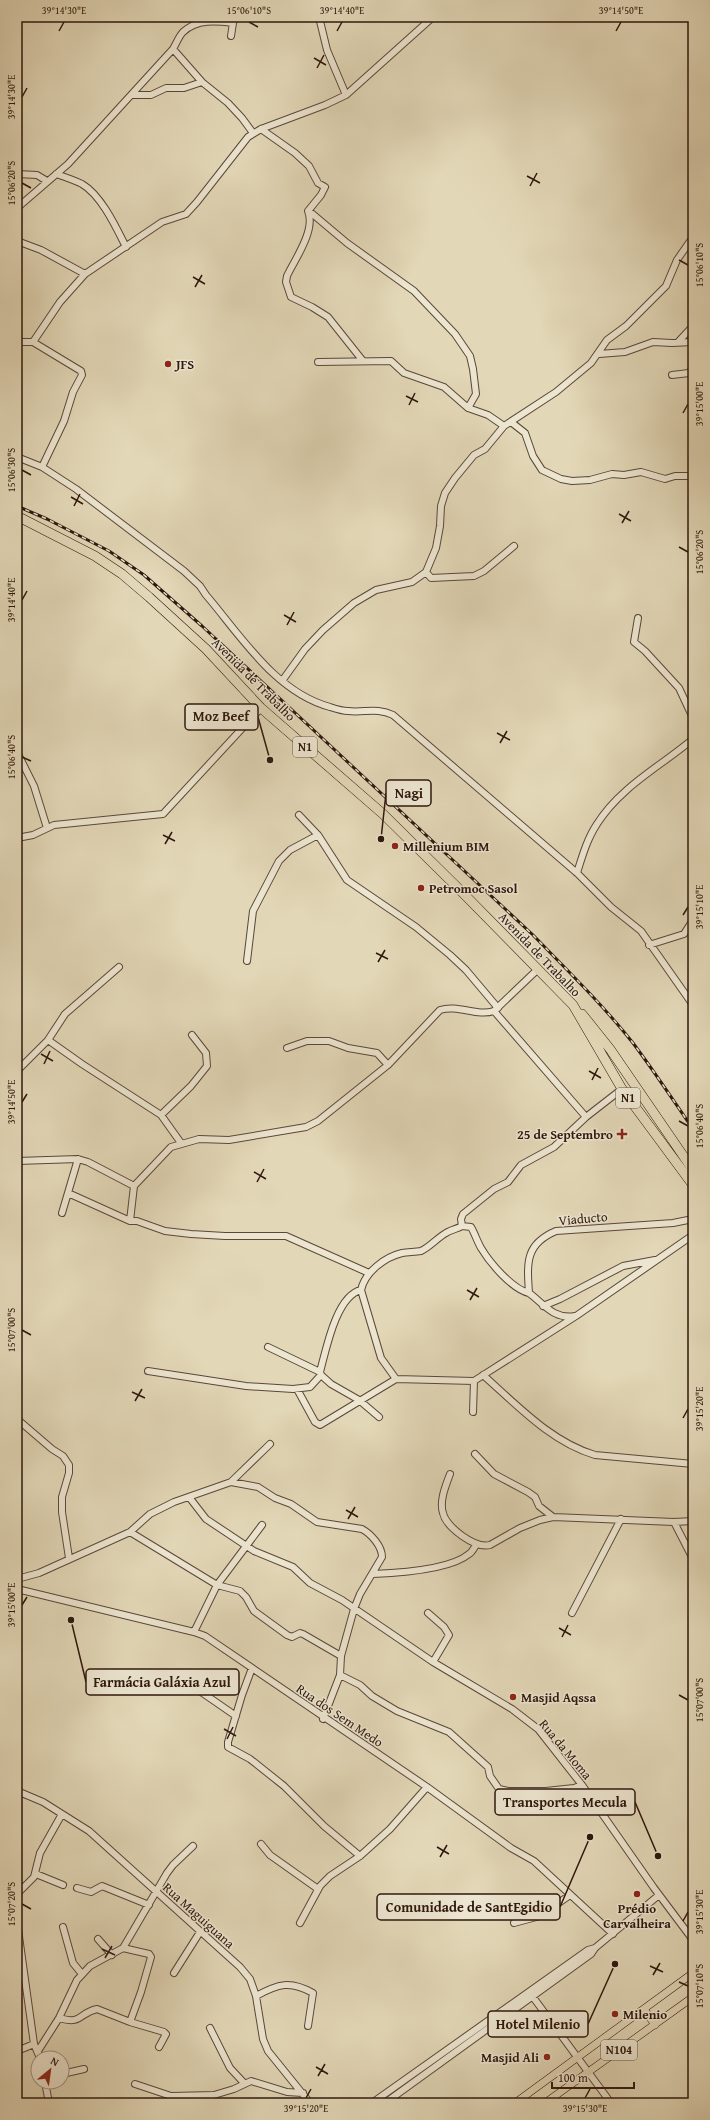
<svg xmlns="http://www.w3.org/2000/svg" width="710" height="2120" viewBox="0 0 710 2120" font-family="'Gentium Book Plus',serif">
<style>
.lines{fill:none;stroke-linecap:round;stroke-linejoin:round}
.minor-casing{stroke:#5b4738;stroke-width:8}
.major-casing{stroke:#2e170d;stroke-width:8}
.highway-casing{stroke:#2e170d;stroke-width:10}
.minor{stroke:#ece5d0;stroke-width:6}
.major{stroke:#e2d7b7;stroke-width:7}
.highway{stroke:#e2d7b7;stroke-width:9}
.rail-casing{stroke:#2e170d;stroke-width:3}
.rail{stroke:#ece5d0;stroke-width:1.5;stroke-dasharray:4.5;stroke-linecap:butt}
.ticks{fill:none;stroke:#2e170d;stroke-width:1.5}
.poi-dot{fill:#8f2418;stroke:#ece5d0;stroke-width:1.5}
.labels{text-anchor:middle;stroke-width:3;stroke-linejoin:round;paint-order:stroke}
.shield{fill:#ece5d0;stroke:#675548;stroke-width:1}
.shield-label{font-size:12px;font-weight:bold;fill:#2e170d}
.poi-label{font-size:13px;font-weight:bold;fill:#2e170d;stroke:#ece5d0;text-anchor:start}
.street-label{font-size:13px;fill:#2e170d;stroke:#ece5d0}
.leader{fill:none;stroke:#2e170d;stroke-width:1.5}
.callout-dot{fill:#2e170d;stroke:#ece5d0;stroke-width:1.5}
.callout{fill:#ece5d0;stroke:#2e170d;stroke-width:1.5}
.callout-label{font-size:14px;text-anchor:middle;font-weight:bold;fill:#2e170d}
.neatline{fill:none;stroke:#2e170d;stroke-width:1.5}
.ticks-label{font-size:10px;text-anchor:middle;fill:#2e170d}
</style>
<rect width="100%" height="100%" fill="#e2d7b7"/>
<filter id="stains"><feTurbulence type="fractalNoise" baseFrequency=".005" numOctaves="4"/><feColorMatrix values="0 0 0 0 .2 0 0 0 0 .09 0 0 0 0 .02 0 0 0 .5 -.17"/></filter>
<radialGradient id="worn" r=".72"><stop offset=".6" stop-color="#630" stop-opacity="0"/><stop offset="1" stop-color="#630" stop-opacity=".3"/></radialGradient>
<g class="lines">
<defs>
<path id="minor" d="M319,17L327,50L346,95
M231,36L233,23
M173,49L202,82L228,103L242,118L253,133
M132,95H151L166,88H184L202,82
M261,129L295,153L309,166L318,183L325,187L321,195L308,211C316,230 295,259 287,276L286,282L291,297L312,307L328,317L363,361
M17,174L37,175L47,181
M56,174C65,177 74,180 82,184C101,195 116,227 126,247
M17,208L68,164L173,49C176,44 179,36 183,32C197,19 216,21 233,23L235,17
M309,211L347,243L414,291L455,334L470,356L473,369L476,394L468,408
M17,241L41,250L85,274
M679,341L693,326
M17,342H33L81,371L82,375L73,392L64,421L42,467L17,457
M33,342L60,302L85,274L162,222L186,214L197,202L248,137L261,129L325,105L346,95L433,17
M599,354L625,352L653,342L672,343L693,342
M318,362L391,361L404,373L444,387L468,408L488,415L504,426
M672,375L689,373L693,367
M511,422L525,433L533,456L542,470L561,479L572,481L590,480L612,474L624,475L641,472L665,479L675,476H693
M42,467L76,489L184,571L200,586L206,595C241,636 275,692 330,707C336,709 343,711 348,711C364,713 377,707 393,715L577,873L611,907L641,931L693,1005
M426,572L431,578L474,576L484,571L514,546
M638,618L634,642L645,651L679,688L693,718
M282,681L305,649L323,630L354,603L376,590L412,582L426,572L436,548L440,526L441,506L445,493L455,478L474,455L485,449L504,426L556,392L591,363L607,340L626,326L666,286L677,260L693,237
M17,752L34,786L47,828
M299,815L318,835L347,880L416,927L450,955L466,970L498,1008
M17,838L33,835L54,825L163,814L261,708
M577,873C582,857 587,839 597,824C620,787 661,766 693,739
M649,945L684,934L693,920
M247,961L253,911L279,861L290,850L318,835
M119,967L65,1014L48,1040L82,1064L161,1115L181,1143
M494,1011L586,1117
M287,1048L307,1041H329L348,1048L377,1053L388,1065
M17,1071L48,1040
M161,1115L191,1086L207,1066L206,1053L192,1035
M17,1161L78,1159L88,1162L134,1186
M68,1193L130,1221H137L165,1231L191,1234L225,1236H286L369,1273
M62,1213L78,1159
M130,1221L134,1186L171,1147L199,1139L229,1140L306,1127L318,1121L388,1065L440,1010C458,1004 477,1017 494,1011L537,970
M462,1226L461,1219L463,1214L494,1189L508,1182L521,1165L554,1147L586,1117L622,1089
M529,1293C512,1289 490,1263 481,1248C477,1241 475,1234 471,1227L462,1226C457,1229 450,1230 446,1233C437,1238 430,1247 421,1251C415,1252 408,1252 402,1253C385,1257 365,1272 361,1290L381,1358L396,1379L474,1381L576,1316L693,1235
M543,1306L560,1299L623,1266L655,1260
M575,1316C554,1320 544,1304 529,1293C527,1263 525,1244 556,1231L673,1223L693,1219
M268,1347L320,1372
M148,1371L246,1386L293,1389L310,1387L321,1375L331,1384L359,1400L379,1417
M321,1375L320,1372C326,1350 336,1296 361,1290
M483,1375C517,1405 551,1442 595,1455L693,1464
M297,1389L315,1422L320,1425L396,1379
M473,1412L474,1381
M17,1419L52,1449L63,1456L69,1465V1473L62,1497V1512L69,1558
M475,1454L494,1474L528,1492L535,1497L539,1506L553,1517
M450,1474C446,1485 439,1501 443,1513C446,1527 475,1549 490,1545L520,1528L540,1520L553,1517L674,1522L693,1521
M231,1482L258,1487L275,1498L291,1504L317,1522L362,1529C371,1534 382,1546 382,1557L360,1594L354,1609L341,1656L340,1675L323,1719
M189,1497L206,1519L254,1551L293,1567L310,1583L342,1600L433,1662L512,1709L538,1729L582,1785L654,1888L693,1940
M674,1522L693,1559
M130,1532L217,1585L240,1591L246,1597L254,1611L287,1635L292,1637L300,1633L303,1634L341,1656
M373,1574C397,1573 450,1570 469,1554C472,1552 474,1548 476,1545
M17,1579L39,1573L130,1532L150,1514L174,1502L231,1482L270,1444
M17,1589L194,1632L205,1636L427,1787L511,1848L534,1861L613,1934
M428,1613L444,1627L449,1635L433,1662
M572,1613L621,1519
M194,1632L217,1585L262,1525
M252,1668L242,1695L228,1742V1747L250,1759L284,1786L324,1826L360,1856
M340,1675L360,1685L372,1696L397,1711L449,1732L488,1767L490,1776L499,1789L508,1791H546L574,1788L582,1785
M178,1676L236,1716
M17,1791L43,1802L89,1831L240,1967L250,1979L256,1996L263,2039L268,2051L310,2103
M261,1844L270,1855L318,1889
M36,1874L63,1885
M77,1888L91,1892L102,1886L149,1905
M17,1894L34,1877L40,1853L62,1814
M17,1922L34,2044L40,2058
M300,1923L320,1886L330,1876L360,1856L390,1829L427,1787
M514,1923L540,1916L570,1895
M63,1927L73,1963L82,1974
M98,1939L112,1955
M174,1973L200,1932
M530,1993L611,2103
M256,1996C278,1984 290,1980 313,1993L308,2026
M59,2018C83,2025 78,2013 97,2009L130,2022L141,1992L151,1957L149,1954L123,1948
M130,2022L164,2032L166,2034L159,2047
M210,2028L230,2068L244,2083
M17,2051L34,2044
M38,2051L59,2018L77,1980L90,1966L123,1948L167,1873L173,1865L193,1846
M62,2074L84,2069
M45,2082L49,2103
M135,2084L171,2096L214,2095L234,2089L251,2081L287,2092L303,2093
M372,2103L588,1950L595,1948
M385,2103L591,1954L595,1948L659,1895"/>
<path id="major" d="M644,2009L655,2025
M515,2103L693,1973
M545,2103L693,1997"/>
<path id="highway" d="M17,516L95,556L122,574L149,597L206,649L261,708L383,814L456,886L573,1005L622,1089L693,1185
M582,1014L610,1049L693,1170"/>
</defs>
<use href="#minor" class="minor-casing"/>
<use href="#major" class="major-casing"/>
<use href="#highway" class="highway-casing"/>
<use href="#minor" class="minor"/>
<use href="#major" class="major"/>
<use href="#highway" class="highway"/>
<defs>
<path id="rail" d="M17,506L47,519L109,551L144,575L202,626L533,935C567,970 603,1005 633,1043C654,1071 673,1100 693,1129"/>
</defs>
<use href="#rail" class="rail-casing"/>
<use href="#rail" class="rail"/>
</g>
<path class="ticks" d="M249,22L258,27M59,31L64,22M337,31L342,22M616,31L621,22M314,58L326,65M317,68L324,55M22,97L27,88M527,176L540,183M22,183L31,188M530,186L537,173M679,260L688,265M193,277L205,284M195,287L202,275M406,396L418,402M409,405L415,393M683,413L688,404M22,470L31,475M71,497L83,504M74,506L80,494M619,514L631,521M622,523L629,511M679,547L688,552M22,600L27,591M284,615L296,622M287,625L294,612M497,733L510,740M500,743L507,731M22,757L31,761M163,835L175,841M165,844L172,832M683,915L688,907M376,953L388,959M378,962L385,950M41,1054L53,1061M44,1064L50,1051M589,1071L601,1078M592,1080L598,1068M22,1102L27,1094M679,1121L688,1126M254,1172L266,1179M257,1182L264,1169M467,1290L479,1297M470,1300L477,1288M22,1330L31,1335M132,1392L145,1398M135,1401L142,1389M683,1418L688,1409M346,1510L358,1517M348,1519L355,1507M22,1605L27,1597M559,1628L571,1635M562,1637L568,1625M679,1695L688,1700M224,1729L236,1736M227,1739L233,1727M437,1847L449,1854M440,1857L447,1845M22,1904L31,1909M683,1921L688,1912M102,1949L115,1955M105,1958L112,1946M650,1966L663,1972M653,1975L660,1963M679,1982L688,1986M316,2067L328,2074M318,2076L325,2064M306,2098L311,2089M585,2098L590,2089"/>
<g class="poi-dot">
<circle cx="168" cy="364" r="4"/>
<circle cx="395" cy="846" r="4"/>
<circle cx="421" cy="888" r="4"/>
<path d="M620 1128h4v4h4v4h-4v4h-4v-4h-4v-4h4z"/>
<circle cx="513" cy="1697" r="4"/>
<circle cx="637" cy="1894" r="4"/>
<circle cx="615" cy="2014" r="4"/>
<circle cx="547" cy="2057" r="4"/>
</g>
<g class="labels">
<g class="shield">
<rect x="293" y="737" width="24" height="20" rx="3"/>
<rect x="616" y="1088" width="24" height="20" rx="3"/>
<rect x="601" y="2040" width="36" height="20" rx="3"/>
</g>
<g class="shield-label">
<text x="305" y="751">N1</text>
<text x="628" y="1102">N1</text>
<text x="619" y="2054">N104</text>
</g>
<g class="poi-label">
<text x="176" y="369">JFS</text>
<text x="403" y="851">Millenium BIM</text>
<text x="429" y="893">Petromoc Sasol</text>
<text x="613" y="1139" text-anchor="end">25 de Septembro</text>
<text x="521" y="1702">Masjid Aqssa</text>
<text x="637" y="1913" text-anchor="middle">Prédio<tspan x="637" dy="15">Carvalheira</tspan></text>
<text x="623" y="2019">Milenio</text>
<text x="539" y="2062" text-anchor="end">Masjid Ali</text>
</g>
<g class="street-label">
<text transform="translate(254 679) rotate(45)" y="5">Avenida de Trabalho</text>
<text transform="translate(540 954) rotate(46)" y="5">Avenida de Trabalho</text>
<text transform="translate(583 1218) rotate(-5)" y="5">Viaducto</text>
<text transform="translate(340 1715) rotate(34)" y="5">Rua dos Sem Medo</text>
<text transform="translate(566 1749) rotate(50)" y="5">Rua da Moma</text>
<text transform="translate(199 1915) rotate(42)" y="5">Rua Maguiguana</text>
</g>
</g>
<path class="leader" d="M270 760L258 717M381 839L386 793M71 1620L86 1682M658 1856L635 1802M590 1837L560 1907M615 1964L588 2024"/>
<g class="callout-dot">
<circle cx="270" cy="760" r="4"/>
<circle cx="381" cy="839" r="4"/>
<circle cx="71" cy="1620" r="4"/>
<circle cx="658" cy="1856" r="4"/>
<circle cx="590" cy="1837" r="4"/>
<circle cx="615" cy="1964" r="4"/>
</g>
<g class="callout">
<rect x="185" y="704" width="73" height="26" rx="4"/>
<rect x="386" y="780" width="45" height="26" rx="4"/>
<rect x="86" y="1669" width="153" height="26" rx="4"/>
<rect x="495" y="1789" width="140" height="26" rx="4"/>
<rect x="377" y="1894" width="183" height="26" rx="4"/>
<rect x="488" y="2011" width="100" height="26" rx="4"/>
</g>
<g class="callout-label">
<text x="221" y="721">Moz Beef</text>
<text x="409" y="798">Nagi</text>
<text x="162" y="1687">Farmácia Galáxia Azul</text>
<text x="565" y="1807">Transportes Mecula</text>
<text x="469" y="1912">Comunidade de SantEgidio</text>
<text x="538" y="2029">Hotel Milenio</text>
</g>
<rect width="710" height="2120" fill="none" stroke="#e2d7b7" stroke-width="44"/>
<g transform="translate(50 2070) rotate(29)"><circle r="19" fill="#ece5d0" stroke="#a09382"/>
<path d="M0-3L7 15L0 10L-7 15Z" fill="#8f2418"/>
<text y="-6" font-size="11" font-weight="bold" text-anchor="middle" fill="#2e170d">N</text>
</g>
<path d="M552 2082v6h82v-6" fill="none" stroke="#2e170d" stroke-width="2"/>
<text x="558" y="2082" font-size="12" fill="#2e170d" stroke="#ece5d0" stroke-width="3" paint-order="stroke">100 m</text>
<rect x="22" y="22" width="666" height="2076" class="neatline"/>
<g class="ticks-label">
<text x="64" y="14">39°14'30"E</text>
<text x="249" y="14">15°06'10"S</text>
<text x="342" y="14">39°14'40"E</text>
<text x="621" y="14">39°14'50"E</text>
<text transform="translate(11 97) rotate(-90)" y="4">39°14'30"E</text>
<text transform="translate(11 183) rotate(-90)" y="4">15°06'20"S</text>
<text transform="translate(699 265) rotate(-90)" y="4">15°06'10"S</text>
<text transform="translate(699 404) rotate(-90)" y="4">39°15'00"E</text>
<text transform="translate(11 470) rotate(-90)" y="4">15°06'30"S</text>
<text transform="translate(699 552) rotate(-90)" y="4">15°06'20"S</text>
<text transform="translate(11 600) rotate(-90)" y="4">39°14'40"E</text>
<text transform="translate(11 757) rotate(-90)" y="4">15°06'40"S</text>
<text transform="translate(699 907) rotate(-90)" y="4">39°15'10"E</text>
<text transform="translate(11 1102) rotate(-90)" y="4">39°14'50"E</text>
<text transform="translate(699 1126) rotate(-90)" y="4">15°06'40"S</text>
<text transform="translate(11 1330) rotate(-90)" y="4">15°07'00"S</text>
<text transform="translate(699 1409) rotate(-90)" y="4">39°15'20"E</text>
<text transform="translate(11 1605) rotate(-90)" y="4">39°15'00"E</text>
<text transform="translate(699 1700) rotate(-90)" y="4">15°07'00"S</text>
<text transform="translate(11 1904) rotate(-90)" y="4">15°07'20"S</text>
<text transform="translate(699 1912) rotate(-90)" y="4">39°15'30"E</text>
<text transform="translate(699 1986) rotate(-90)" y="4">15°07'10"S</text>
<text x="306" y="2112">39°15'20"E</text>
<text x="585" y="2112">39°15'30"E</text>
</g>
<rect width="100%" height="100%" filter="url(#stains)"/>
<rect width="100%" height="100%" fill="url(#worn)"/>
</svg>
